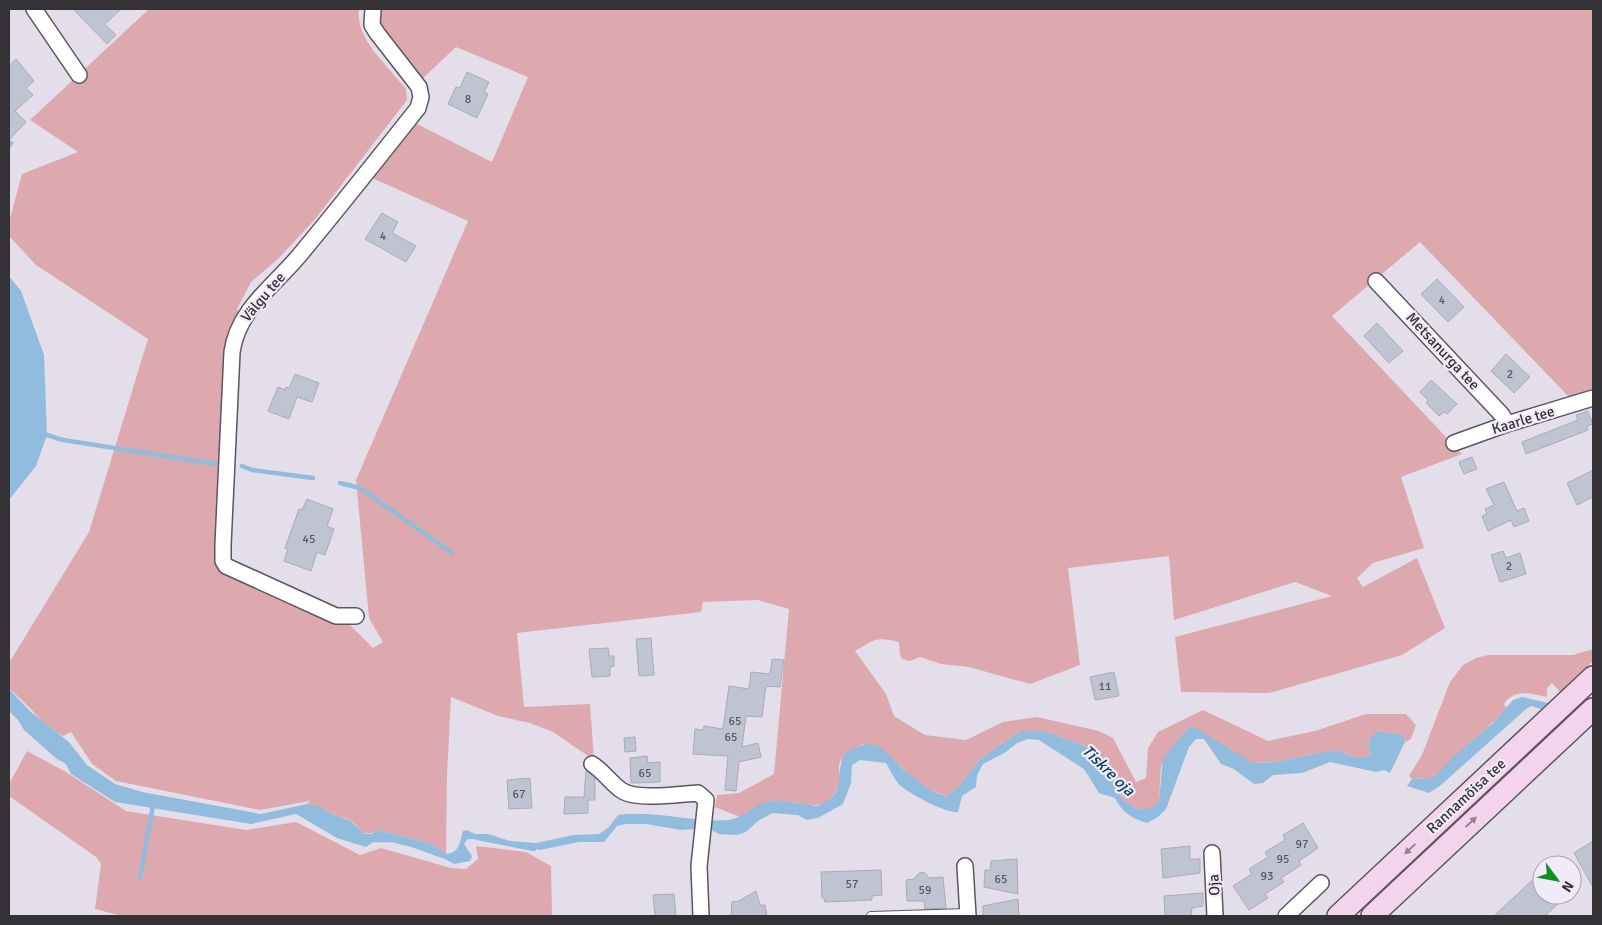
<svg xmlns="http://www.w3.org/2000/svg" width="1602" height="925" viewBox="0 0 1602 925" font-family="Signika,sans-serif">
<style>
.green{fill:#dda9af}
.water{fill:#91bcdd}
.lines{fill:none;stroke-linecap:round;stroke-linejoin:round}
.stream{stroke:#91bcdd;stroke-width:4.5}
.building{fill:#c0c4d2;stroke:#a8abb8}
.lane-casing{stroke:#5b5662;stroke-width:10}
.street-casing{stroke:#5b5662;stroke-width:18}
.secondary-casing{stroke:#5b5662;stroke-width:24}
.lane{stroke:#fff;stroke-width:8}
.street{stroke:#fff;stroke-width:15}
.secondary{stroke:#f4d4ec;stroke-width:21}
.oneway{fill:#948392}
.labels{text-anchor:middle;stroke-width:4.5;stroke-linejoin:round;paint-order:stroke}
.number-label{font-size:12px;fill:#58565e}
.street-label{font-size:15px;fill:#353237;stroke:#f1ebf9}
.water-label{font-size:16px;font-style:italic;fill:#043c5c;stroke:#f1ebf9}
</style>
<rect width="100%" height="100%" fill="#e4deeb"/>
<path class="green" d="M149,9H359C355,39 388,66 406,89L407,100L316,218L279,258L251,282L237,309L240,315L218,554L234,578L336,623L349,624L373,648L383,642L369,618L356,480L468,221L370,177L415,123L492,162L528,77L456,47L421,80C404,59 378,37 379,9H1593V392L1570,398L1420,242L1332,316L1462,454L1401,477L1424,548L1373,563L1357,578L1363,587L1417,558L1445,628L1402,655L1269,693L1181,692L1175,637L1332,596L1295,582L1174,620L1169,556L1068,568L1080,665L1030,684L969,667L941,664L920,657L910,661L902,659L900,655L899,642C874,636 875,640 855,651L886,694L894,716L925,735L966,740L1003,722L1037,717L1099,731L1113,738L1136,782L1146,778L1148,748L1158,732L1203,710L1268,741L1315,731L1366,714H1406L1416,725L1411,739L1405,742L1401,735L1378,731L1370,738L1368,746L1371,754L1370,756L1358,758L1334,750L1275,762L1253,763L1189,727L1161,766L1159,800L1155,806L1140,810L1124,801L1116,785L1096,770L1093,753L1087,747L1050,733L1041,731H1021L980,759L959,786L947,796L926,789L899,765L863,744L844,754C843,757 840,761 839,765C838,773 843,779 838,787C823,817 805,800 780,802C766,803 752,810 740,817L715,807L717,795L739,793L774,774L789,609L758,600L703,602L701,612L517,633L524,707L590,704L594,760L553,732L530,723L498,716L451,697L447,776L446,854L429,843L378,830C360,840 361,826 348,819C344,817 338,817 333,814C324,810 318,806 307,804L310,801L260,810L116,781L92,764L71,732L63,736C42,725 28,703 9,689V663L89,532L148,339L36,265L9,236V222L22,174L78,152L30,120Z
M1593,649V661L1561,693L1552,683L1547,688V697C1531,694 1515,688 1504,704L1507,709L1437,774L1431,778L1412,779L1409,776L1422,755L1450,682L1463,665L1476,658L1488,655H1573Z
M1553,726L1558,729L1413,865L1409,861Z
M27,751L66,772L126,811L246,830L296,822L360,855L381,848L451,868L466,869L478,859L476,846L526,852L551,866L552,916H122L95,909L101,864L96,857L9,796V784Z"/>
<path class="water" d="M9,276L21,291L44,355L47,435L36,466L9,500Z
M9,689L30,711L69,742L87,765L115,784L142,792L261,814L307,804L319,806L332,814L349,820L365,834H371L378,830L429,843L447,854C460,852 459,843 463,831L467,830L475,834H488L510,841L536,843L573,835L599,834L608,828L618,815C655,810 692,823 729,820C744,818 753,805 767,802C783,799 801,804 817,806C849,793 834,777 844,754C877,734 879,747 902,768C906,772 910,774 914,777C929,789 927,791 947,796L959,786L980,759L1021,731H1041L1050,733L1087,747L1093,753L1096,770L1111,778L1124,801L1140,810L1155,806L1159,800L1163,758L1189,727H1194L1253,763L1275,762L1334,750L1358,758L1370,756L1371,754L1368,746L1370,738L1377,731L1402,735L1405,742L1390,773L1384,770L1376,772L1330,762L1302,773L1273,775L1263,783L1254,784L1234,769L1221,764L1204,739H1196L1189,747L1166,809L1158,817L1147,823C1132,819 1121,811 1115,798L1099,793L1084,769L1039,740L1028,739L1017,743L1006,752L983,764L977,775L976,787L962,796L958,812C947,814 910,794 901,786C895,781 891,771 886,763L860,760L852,765L851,783L843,804L818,818L807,820L798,815L772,813L758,821L746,832L737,835L719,834L707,828L681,830L646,824H625L617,826L604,842H579L540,850L499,841L468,839L464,844L472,856L470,861L454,864L432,852L383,840H376L366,847L337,838L296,814L251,824L115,802L71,774L66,764L57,759L24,730L18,720L9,711Z
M1522,697L1548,703L1541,709L1531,706L1526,709L1441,785L1429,793L1407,786L1412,779L1431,778L1437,774L1454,756L1493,723L1513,700Z"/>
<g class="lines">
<path class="stream" d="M9,146L11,143
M47,435L63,440L217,464
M242,466L252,470L313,478
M340,483L360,488L452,553
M478,838L534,849
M371,840H391
M415,846L448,858
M140,878L153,805"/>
</g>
<path class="building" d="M73,9H121L105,24L116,35L107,44Z
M16,59L34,81L26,88L33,95L15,111L26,122L9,140V66Z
M467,72L489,82L484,92L488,94L477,118L448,104L456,87L460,88Z
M382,213L398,222L392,233L416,246L406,262L365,239Z
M1437,279L1464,307L1448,322L1421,294Z
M1377,323L1403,351L1389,363L1364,336Z
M1506,354L1530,377L1514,393L1491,371Z
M295,374L319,383L312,402L297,397L289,419L268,411L278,387L285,390L286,387L289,388Z
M1431,380L1457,404L1447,414L1444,412L1439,416L1426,403L1428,400L1420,392Z
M1588,411L1593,424L1587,426L1588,430L1526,454L1522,442L1578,420L1576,415Z
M1472,457L1477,469L1464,474L1459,462Z
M1593,470V497L1577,505L1567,483Z
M1504,482L1517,511L1524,508L1529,521L1514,527L1511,520L1488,531L1482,516L1487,514L1485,509L1494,505L1486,489Z
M307,499L333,509L327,526L334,529L325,555L317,552L311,571L284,561L288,549L285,548L299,509L302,510Z
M1503,551L1506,558L1520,553L1526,574L1500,582L1491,555Z
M651,638L654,675L639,676L636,639Z
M608,648L609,656H614V666L610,667V676L592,677L589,649Z
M772,659L784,660L780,687L766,686L762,717L746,716L742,747L758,743L761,757L739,762L736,791L725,790L728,756L693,754L695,729L703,730L704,726L723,729L729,686L749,689L751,672L770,674Z
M1114,672L1119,696L1095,700L1090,677Z
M635,737L636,751L625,752L624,738Z
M647,756L648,763L660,762V782L631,783L630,758Z
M586,771L595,778V800H588V813L564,814L565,797H584Z
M530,778L532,808L509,809L507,780Z
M1303,823L1318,848L1299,861L1301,865L1281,878L1284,882L1265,894L1268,898L1249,910L1233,886L1252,874L1249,869L1268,857L1265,852L1285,840L1283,835Z
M1593,841V887L1574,853Z
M1190,846V859H1200V873L1163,878L1161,849Z
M1017,859L1018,894L984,887L985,870H990L991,861Z
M881,870L882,895L872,896V900L851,901L825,902L824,898H822L821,872Z
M1542,871V895H1567L1545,916H1494Z
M924,872L929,878L943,877L946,908L925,909L924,901H907L906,880L914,879L919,873Z
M756,891L760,905H765L767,916H731L732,902L739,901Z
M1203,893V906L1192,908L1191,916H1165L1164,896Z
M674,894L676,916H655L653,895Z
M1018,899L1019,916H983V906Z"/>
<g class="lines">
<defs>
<path id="lane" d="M871,916L967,913"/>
<path id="street" d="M34,9L79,75
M1376,281L1502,415L1507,424
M1454,443L1507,424L1593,398
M356,616H336L226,566L223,561V545L232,352C238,308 277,284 303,251C342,204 380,156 418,108L421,97L419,87L377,33L372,25L373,9
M592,764C603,771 611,783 621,790C636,801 679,794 698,793L706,800L699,866L701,916
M1212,853L1215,916
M965,866L968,916
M1286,916L1321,883"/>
<path id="secondary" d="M1338,916L1593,677
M1372,916L1593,709"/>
</defs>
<use href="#lane" class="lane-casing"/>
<use href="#street" class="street-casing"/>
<use href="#secondary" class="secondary-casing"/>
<use href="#lane" class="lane"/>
<use href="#street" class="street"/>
<use href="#secondary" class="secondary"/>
</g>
<defs><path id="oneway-solid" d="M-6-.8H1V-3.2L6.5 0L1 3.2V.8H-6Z" transform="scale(1.25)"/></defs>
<g class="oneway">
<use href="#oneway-solid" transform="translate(1471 822) rotate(-43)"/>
<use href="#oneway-solid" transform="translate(1410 849) rotate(137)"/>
</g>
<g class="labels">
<g class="number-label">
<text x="468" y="103">8</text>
<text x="383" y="240">4</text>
<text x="1442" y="304">4</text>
<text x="1510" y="378">2</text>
<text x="309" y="543">45</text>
<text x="1509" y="570">2</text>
<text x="1105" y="690">11</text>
<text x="735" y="725">65</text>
<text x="731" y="741">65</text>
<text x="645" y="777">65</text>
<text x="519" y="798">67</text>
<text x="1302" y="848">97</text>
<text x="1283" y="863">95</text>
<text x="1267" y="880">93</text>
<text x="1001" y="883">65</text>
<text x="852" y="888">57</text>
<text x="925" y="894">59</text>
</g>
<g class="street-label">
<text transform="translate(263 297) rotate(-50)" y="5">Välgu tee</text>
<text transform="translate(1443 351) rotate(47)" y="5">Metsanurga tee</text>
<text transform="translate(1523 420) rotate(-17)" y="5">Kaarle tee</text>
<text transform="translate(1466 796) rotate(-43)" y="5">Rannamõisa tee</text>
<text transform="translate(1214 885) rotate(-93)" y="5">Oja</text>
</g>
<g class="water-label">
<text transform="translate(1109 770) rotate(44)" y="6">Tiskre oja</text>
</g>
</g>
<rect width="1602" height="925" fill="none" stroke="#353237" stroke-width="20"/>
<g transform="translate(1557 880) rotate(122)"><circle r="24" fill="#f1ebf9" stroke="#a6a1ab"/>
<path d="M0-4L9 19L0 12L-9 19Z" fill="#0d9122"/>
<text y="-8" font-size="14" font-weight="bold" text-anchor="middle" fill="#353237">N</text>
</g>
</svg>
